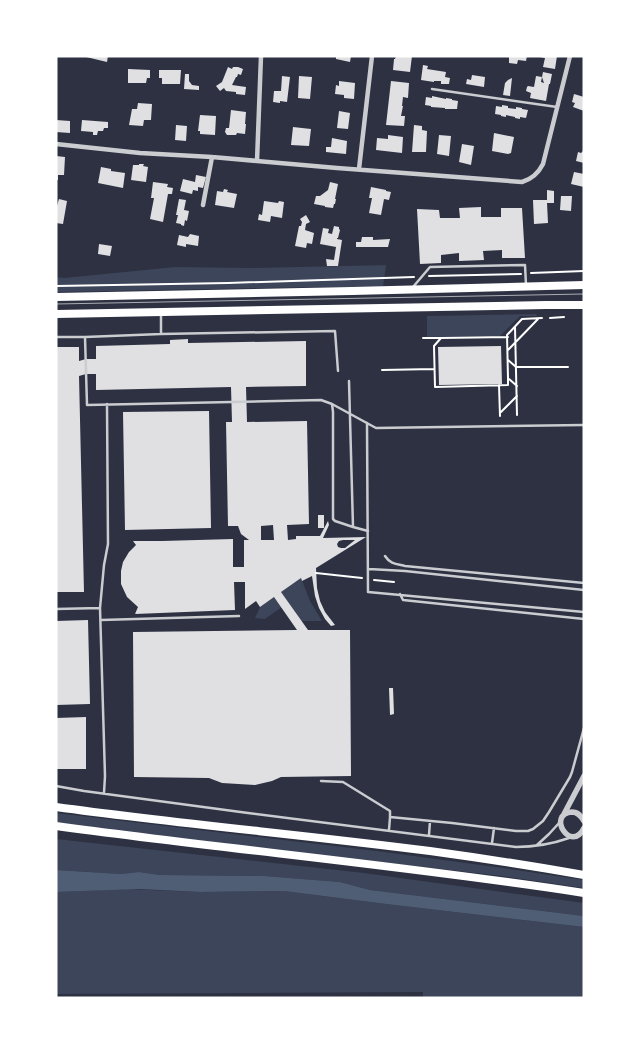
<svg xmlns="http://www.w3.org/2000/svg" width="640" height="1054" viewBox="0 0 640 1054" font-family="Helvetica,sans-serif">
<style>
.green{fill:#3c4559}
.water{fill:#4f5d75}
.building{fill:#e0e0e3;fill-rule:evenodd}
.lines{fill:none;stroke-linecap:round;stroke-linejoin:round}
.path{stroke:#fff;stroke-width:2}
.service{stroke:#caccd0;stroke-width:2.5}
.minor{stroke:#caccd0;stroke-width:4.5}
.tertiary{stroke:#caccd0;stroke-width:5.5}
.primary{stroke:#fff;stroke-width:8}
.trunk{stroke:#fff;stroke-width:8}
.tram{stroke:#abadb3;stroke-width:1}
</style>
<rect width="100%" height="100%" fill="#2d3142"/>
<path class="green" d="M386,265L383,287H322L56,292V277L64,278L175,267L252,268Z
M536,314L537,316H520L500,336L427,337V316Z
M301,578L310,601L322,621H301L281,592Z
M274,597L282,607L265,619L255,618L260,607Z
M56,813L377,851L503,868L584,880V888L501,876L56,824Z
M56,839L364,873L584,903V916L370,890L340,882L264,876L160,875L139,872L121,874L56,870Z
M126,889L200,892L284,891L386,904L584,927V998H423V992L56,994V892Z"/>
<path class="water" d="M56,870L121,874L139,872L160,875L264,876L340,882L370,890L584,916V927L386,904L284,891L200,892L139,889L56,892Z"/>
<path class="building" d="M82,56H108L107,62Z
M336,56H351L350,62L336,59Z
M396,56H412L410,72L393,70L394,59H395Z
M511,56H527L526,61L518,60L517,64L509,63V57H511Z
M540,56H557L555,69L543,67L545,58L540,57Z
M423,65L428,66L427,69L446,72L445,77L450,78L449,84H441V81H434V82L421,80Z
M228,67L232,69L233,67H238L243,69L241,75L238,74L237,77H236L232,85L246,87L245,95L236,94V92L226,91L224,88L220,91L216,86L222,82Z
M128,69L150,70V78H147L146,83H128Z
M159,70H181L180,84H162V78H159Z
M543,72L552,74L550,84H549L546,101L530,98L531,93L526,91L527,87L528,86L534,87L536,76L542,77L541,82L544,83L542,77Z
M185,74H189V81L192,85L199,86V90L184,89Z
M472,75L485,77L484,87L466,84L467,79L471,80Z
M282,76L290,77L287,102L280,101V103L273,102L274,91H281Z
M299,76L312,77L310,99L298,98Z
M512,78L510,96L503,95L505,83L508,80Z
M339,81L355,83L354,99L344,98V95L335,94L336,85L339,86Z
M391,81L409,83L408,98L403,97L402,106H403L401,116H405L404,126L386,125Z
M574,94L584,97V111L573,107L575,103L572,102Z
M432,96L446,99V98L452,99V100L458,101L457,109H445V108L431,107V106L425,105L426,97L432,98Z
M138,103L152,104L151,120H144L143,126L129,125L132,109H137Z
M502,105L508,106V108L516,109V107L522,108V109L528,110L526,118L520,117V119L515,118V117L506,115V117L501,116V115L495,114L496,106L502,107Z
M231,110L246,112L245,124H246L245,134L237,133L236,135H227L225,132L226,128H229Z
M339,111L350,113L348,129L337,128Z
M200,115L216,116L215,135L200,134V131H198Z
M56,120L70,121V133L56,132Z
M82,120L108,122V128H104L103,131H98L97,135H93V132L81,131Z
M176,125L187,126L186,141L175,140Z
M414,125L422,126V130L427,131L426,152H412Z
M293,127L311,129L309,146L291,145Z
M494,133L514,137L511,153L508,154L492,151Z
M388,135L403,137L402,153L376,150L377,138L388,139Z
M439,135L451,136L449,156L437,154Z
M332,138L347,141L346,154L326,152V147H331Z
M462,144L474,146L471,165L459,162Z
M584,150V163L576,161L578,152L581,153Z
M56,156L65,157L64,175H58V180H56Z
M139,164H144L143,166L148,167L146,182L131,180L133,165H139Z
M101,167L111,169V171L125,173L123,188L98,183Z
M574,172L584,174V187L571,184Z
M196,175L206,177L203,188L198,187V191L193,190L192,194L180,191L183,179L195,182Z
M153,182L168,184L167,187L173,188L172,194H168L163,222L150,219L154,198H151Z
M330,182L338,184L335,199H336L335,204H334L333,208L325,207V206L314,204L316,196H320L328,190Z
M371,187L386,190V191L391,192L389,200L384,199L381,215L369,213L372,198H369Z
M224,189L228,190L227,192L237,194L234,208L215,205L217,191L223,192Z
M547,190L554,191V203H547L548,223L534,224L533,200H547Z
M561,196H572L571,211L560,210Z
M59,199L67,201L63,224L56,223V209Z
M179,199L186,200L184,210L189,211L187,221L185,220L184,226L181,225V224L176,223L178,215H176Z
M264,201L278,203L279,201L284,202L282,218L271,216L270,222L258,220L259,214L262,215Z
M481,207V217H501V208H522L525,258H502V250L483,251L484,260L459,261V253L441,255V263L420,264L417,209L439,210L440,218H460L459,208Z
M306,215L310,222L306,224L305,230L314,233L312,244L307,243L306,248L295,246L299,226H301L302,222L300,219Z
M334,226L339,227V229L340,230L338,238H337V239L342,240L338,266H327L326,259L334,260L336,247L320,244L323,228L329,229L328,233L332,234Z
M190,234L199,236L198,246L186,244V247L177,245L179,235L188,237Z
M362,237H373V240L390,239L388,247H356V242H361Z
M99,244L112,246L110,256L98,254Z
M188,339V343L306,341V386L246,387L247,422L307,421L309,524L287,525L288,540L296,539V536H320L328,521L329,525L323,538L366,537L316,568L317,588L320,601L325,612L335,625L331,626L325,619L319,608L315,596L312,576L302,581L301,578L281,592L308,630H350L351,776L281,777L272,781L255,785L222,783L209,778L134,777L133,632L297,630L274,597L260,607L256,601L245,609V582H234L235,610L135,614L138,607L127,597L121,584V571L123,562L129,552L136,545L133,541H162L233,539V567H244V540H249L241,534L238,526H228L226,422H232L231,387L96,390V374H86L79,376L84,592H56V347H79V361L86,359H96V346L170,344V340ZM273,525L274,540H261V526ZM343,540H355L345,548H341L338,547L337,544L339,541Z
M501,346L502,384L439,385L438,347Z
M209,411L211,528L125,530L123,412Z
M318,515H324V528H318Z
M88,620L90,704L56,705V621Z
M389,688H393L394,714L390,715Z
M86,717V769H56V718Z"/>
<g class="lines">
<path class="path" d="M531,273L584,271
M429,276L521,274
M56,286L228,283L414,277
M550,318L564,317
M515,327L517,415
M508,337L441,338L434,346L435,387L508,385V378L507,335L522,319L542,318
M423,338H441
M508,350L538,319
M508,360L516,367H568
M382,370L434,369
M509,379L517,386
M499,385L500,416
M501,412L517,396
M316,573L362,578
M374,580L394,582"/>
<path class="service" d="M432,89L557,107
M413,287L430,267L525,265L526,285
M161,313V334
M56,337H85
M338,371L335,331L161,334L85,337L87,405L321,400L332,404L376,428L584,425
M349,381L353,527L368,531
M332,404L333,412V519L335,521L353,527
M367,423L368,592L584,612
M385,556C390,564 397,564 405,566L584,583
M369,569L405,571L584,590
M400,594L403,600L584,619
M56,609L100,608
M101,620L239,616
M321,781L343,782L390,811V817L452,823L516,831H528L533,829L543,821L549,812L570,777L572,772L584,728
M56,786L84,791L248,813L516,847C535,847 552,844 569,838
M104,793L105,776L100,608L104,565L108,544L107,404
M389,830L390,817
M429,835L430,821
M492,843L494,828
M537,845L549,834L560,822"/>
<path class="minor" d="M56,144L140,153L212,157L337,168L522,182C532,179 538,174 543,164L570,56
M257,161L261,56
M359,169L372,56
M203,205L212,157"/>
<path class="tertiary" d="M564,814L584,776
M584,821C581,816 578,812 572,812C546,814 571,854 584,828"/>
<path class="primary" d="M56,297L352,291L584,285
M56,314L546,305H584"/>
<path class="trunk" d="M56,807C180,824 306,835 430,851C481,858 533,866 584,875
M56,826C232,850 409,866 584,893"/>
<path class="tram" d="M56,304L584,294"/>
</g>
<rect width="640" height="1054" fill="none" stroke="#ffffff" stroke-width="115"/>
</svg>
